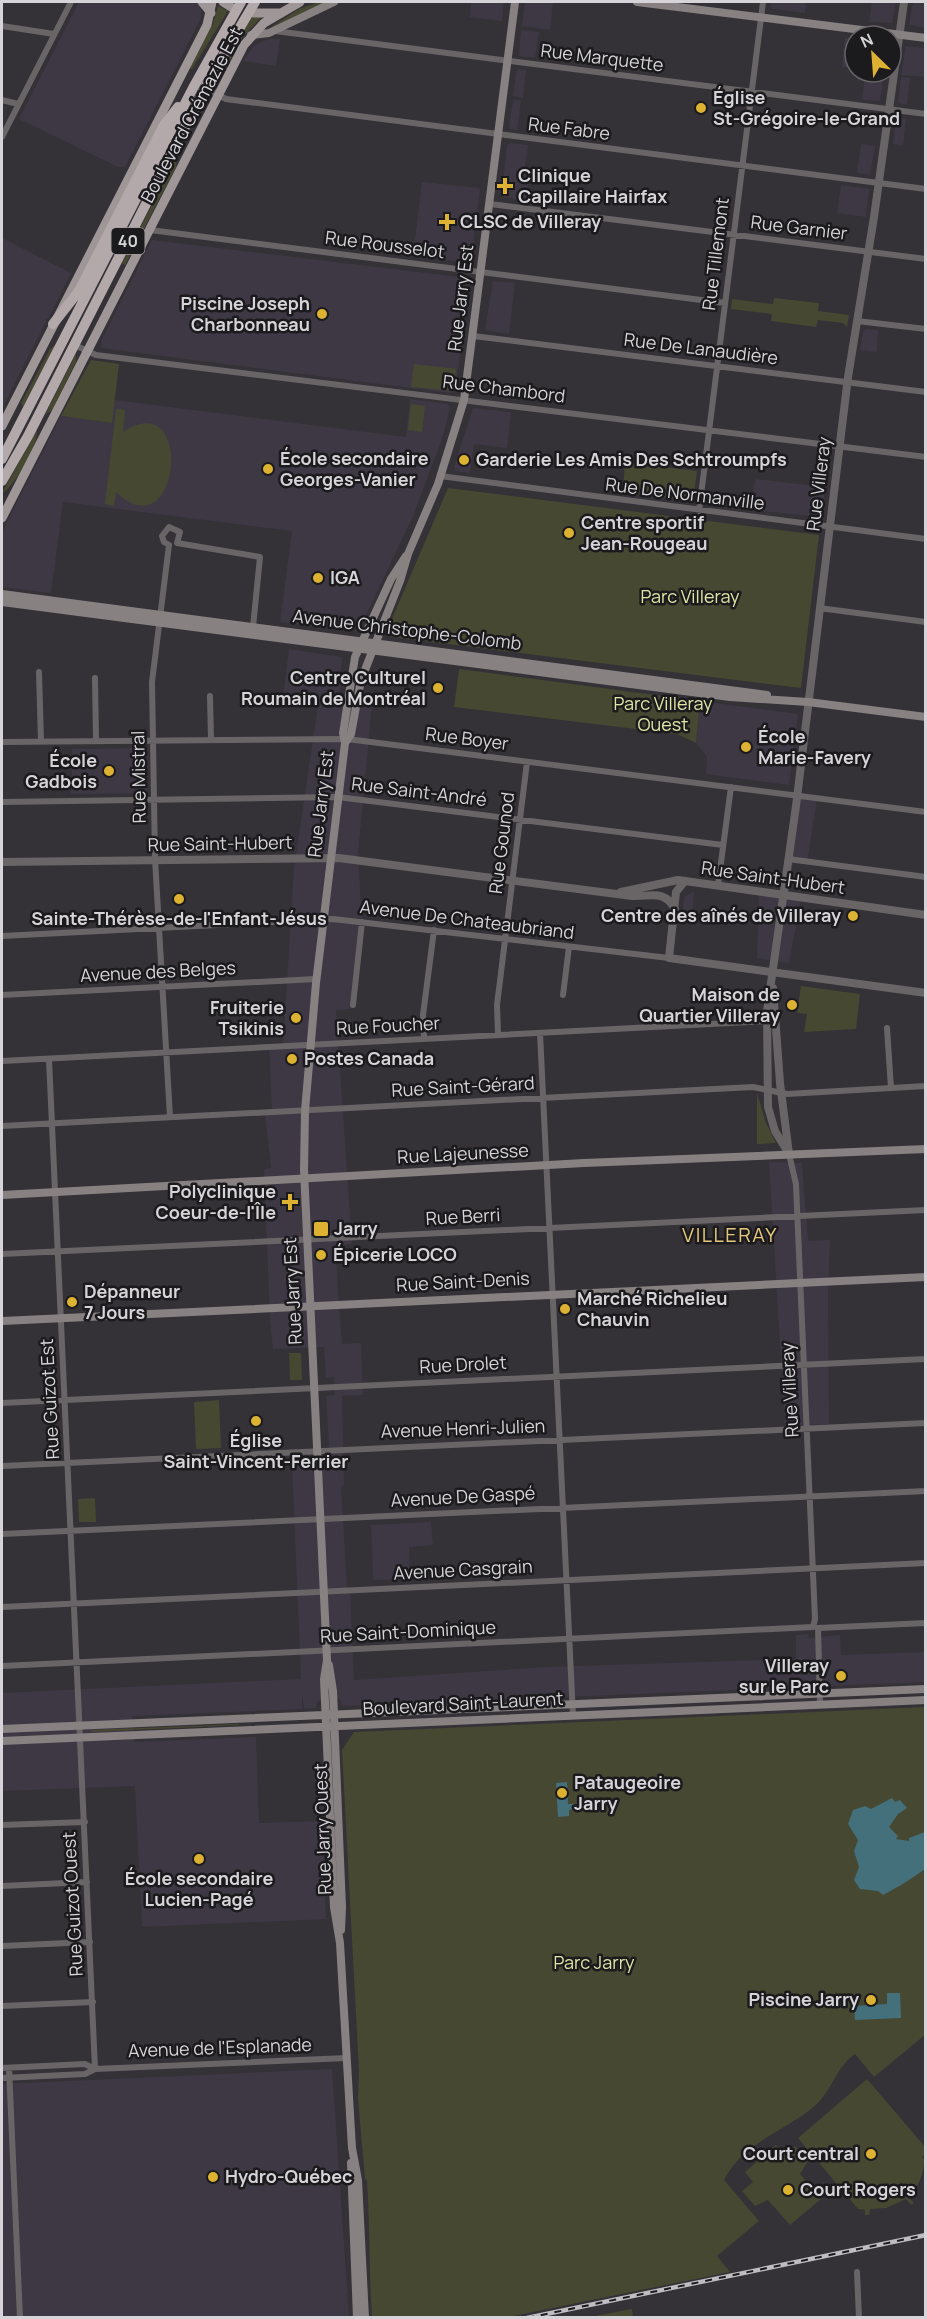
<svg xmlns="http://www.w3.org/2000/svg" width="927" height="2319" viewBox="0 0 927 2319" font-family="Manrope,sans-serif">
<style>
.built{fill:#3e3844}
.green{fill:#474832}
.water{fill:#43707b}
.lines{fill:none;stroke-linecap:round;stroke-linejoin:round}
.minor{stroke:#696566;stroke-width:6}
.tertiary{stroke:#696566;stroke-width:8}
.secondary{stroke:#878182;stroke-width:8}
.primary{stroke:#9e9697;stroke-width:9}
.motorway{stroke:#b3a9ab;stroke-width:10}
.rail-casing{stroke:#c0bdc2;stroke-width:4.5}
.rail{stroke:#1b1a1d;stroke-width:2;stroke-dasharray:7;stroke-linecap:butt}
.poi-dot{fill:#ddb233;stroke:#1b1a1d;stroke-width:2}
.labels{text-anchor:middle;stroke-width:5;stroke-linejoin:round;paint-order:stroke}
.shield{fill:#1b1a1d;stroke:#9e9ca0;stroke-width:1.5}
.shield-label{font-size:16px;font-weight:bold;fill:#d6d4d8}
.street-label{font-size:18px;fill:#d6d4d8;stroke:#1b1a1d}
.poi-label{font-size:18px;font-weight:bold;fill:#d6d4d8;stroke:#1b1a1d;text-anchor:start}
.park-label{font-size:18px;fill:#e0e4a5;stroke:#1b1a1d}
.neighbourhood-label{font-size:20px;letter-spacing:1.5px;fill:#e5c87d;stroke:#1b1a1d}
</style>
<rect width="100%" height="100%" fill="#343137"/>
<path class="built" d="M79,2H198L201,10V18L125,167H118L19,119Z
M471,2H504L502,21L470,17Z
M525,2H553L550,30L522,26Z
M770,2H806L805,13L772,9Z
M872,2H896L892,23L869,22Z
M913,2H925V28L909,25Z
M521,30L539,32L535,58L519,56Z
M845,38L855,39V68L842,67Z
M268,39H280L276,66L243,61L254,46Z
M906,46L925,48V77L901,75Z
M519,69L526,70L523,98L513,96L516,72Z
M865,73L884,75L880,101L862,100Z
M901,77L910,78L907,105L898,103Z
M513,100H521L517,130L510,129L509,126Z
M896,118L906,119L903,146L893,144Z
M510,143L528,145L524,173L530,174L526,202L502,196L507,145Z
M861,144L875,146L870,175L857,173Z
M422,182L480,188L471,263L413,256Z
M841,185L869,189L866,217L837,213Z
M2,238L71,273L48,319L45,318L46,322L2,409Z
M152,240L468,278L456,391L450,393L101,348L102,339Z
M493,281L515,283L509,334L485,330Z
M866,329L878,330L877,352L860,350L863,332Z
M410,399L448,404L450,408L443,436L414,514L365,617L352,631L280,622L292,531L63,502L51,593L2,587V532L61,416L111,423L115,400L406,437Z
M473,408L511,412L507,448L474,444L470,473L456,471L454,467Z
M755,479L825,487L822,517L751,510Z
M289,649L342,657L339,701L372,705L358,853L362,922L351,1009L336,1010L352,1244L335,1245L342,1344L361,1343L363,1395L342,1396L344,1485L341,1486L347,1588H350L354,1680L546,1667L796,1659V1635L808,1634L809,1638L840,1635L841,1655L925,1652V1682L342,1706L340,1699L317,1701L316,1708L304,1709L302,1694V1709L132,1716L134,1742L256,1737L259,1823L322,1821L326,1919L142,1927L135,1786L2,1791V1693L301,1679L292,1463L330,1461L326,1396L335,1395L334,1377L326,1378L324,1347L273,1349L270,1321L264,1169L271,1168L265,1113L272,1112L269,1047H283L294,868L318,706L282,705Z
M700,701L798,714L789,785L706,774L707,757L696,743Z
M146,748L147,793L71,794L72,749Z
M797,796L817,799L807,863L793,861L789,891L802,893L789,963L757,958L759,891L783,894Z
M694,891L692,917L682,916L684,897Z
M769,1162L802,1163L808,1241L830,1240L828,1294L829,1424L785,1426Z
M431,1522L433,1545L409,1547L410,1579L373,1580L371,1525Z
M332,2069L349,2317H2V2084Z"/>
<path class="green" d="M319,2H326L268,29L299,9Z
M218,6L228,11L192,69L189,68L213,24Z
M251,17H262L243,36L221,78L215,82Z
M177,156L176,167L125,265L122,263Z
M774,298L819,303L818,311L849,315L847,327L843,323L818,320L816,327L771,321L772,314L731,309L732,299L773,304Z
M56,344L23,407L21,403L50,349Z
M76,354V362L52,410L45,415Z
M91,360L119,364L112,423L61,416Z
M414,364L456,369L454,391L411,387Z
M411,404L425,406L422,432L408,430Z
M116,409L125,410L123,432C196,384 180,554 116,492L114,506L105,504Z
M37,430C39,444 14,488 2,493Z
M625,462L697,471L693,501L623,493Z
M448,488L819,535L801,688L391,637L388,628Z
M459,669L700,701L696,743L677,734L454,707Z
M801,986L860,994L856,1029L804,1032L807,1014L797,1013Z
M757,1093L766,1123L776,1143L757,1144Z
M289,1353H301L302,1380H290Z
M219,1400L221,1448L196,1449L194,1402Z
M95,1498L96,1522H79L78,1499Z
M925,1707V2035L874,2077L855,2054C837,2066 832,2090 816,2105C786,2131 743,2142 724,2180L759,2221L717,2256L730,2272L508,2317H372C369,2271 370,2227 367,2180L365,2179L358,2099L359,2071L342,1750L354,1732Z
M239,1724V1725L91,1732V1730Z
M867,2079L926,2148L925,2154L922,2157L925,2159C923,2173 920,2185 909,2197L914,2203L911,2205L906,2199L886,2208L870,2209L869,2215H865V2210L858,2209L798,2138Z
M776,2145L784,2155L795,2146L808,2161L800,2174L821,2199L790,2225L768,2200L755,2206L742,2191L753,2182L745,2172Z
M632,2309L633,2317H590Z"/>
<path class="water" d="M567,1782L568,1804H573L575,1808L569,1810V1816L558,1817L556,1783Z
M892,1798L895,1802L900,1800L907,1808L898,1814L889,1827L898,1836L896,1839L909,1841V1838L925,1832V1869C913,1878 898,1887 883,1895L878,1891L860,1889L854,1880L859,1867L854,1851L858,1840L848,1824L853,1810L865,1806L871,1809Z
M887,1993H900L901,2018L855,2020L854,2006L887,2004Z"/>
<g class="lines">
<path class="minor" d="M2,26L54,34
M275,31L926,114
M211,91L226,99L926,189
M2,100L18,104
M2,137L71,2
M490,204L926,259
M150,230L725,303
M857,321L926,329
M473,336L926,392
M79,347L96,355L120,358L926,457
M440,476L926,539
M699,511L763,2
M177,543L260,557L253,627
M169,545L152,682L155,859L170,1117
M169,545L164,542L162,536L169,527L180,532L177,543
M819,608L926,622
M39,672L41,741
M95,678L96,741
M210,696L211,740
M2,742L347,739L926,812
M2,802L338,797L723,845
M788,859L926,877
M718,885L731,787
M2,936L333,919L669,958
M2,995L316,979
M563,995L569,947
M353,1005L362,922
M887,1028L891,1088
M540,1033L573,1716
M498,1035L497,1005L527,762
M424,1039L423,1015L434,930
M49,1059L95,2069
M2,1061L769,1021
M2,1126L753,1087L787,1094L926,1086
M2,1254L926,1210
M2,1403L926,1359
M2,1466L926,1423
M2,1534L926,1491
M2,1607L926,1563
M2,1666L813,1627L815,1619L797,1208L796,1184L789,1154
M820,1705L818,1628L926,1623
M2,1825L85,1822
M2,1886L87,1882
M2,1946L90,1942
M2,2006L93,2002
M2,2068L85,2064L95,2069
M9,2068L20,2318
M2,2078L85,2074L95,2069L347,2058
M857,2272L859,2318"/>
<path class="tertiary" d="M2,862L339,858L632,896C651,897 664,889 675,909
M685,881L676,892L669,958L926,993
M621,892L678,880L926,915
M773,988L780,1083L789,1154
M789,1154L775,1131L768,1107L767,1011L796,806L848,377L874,217L904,2"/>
<path class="secondary" d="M637,2L926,38
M251,35L269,33L334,2
M2,594L767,695
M2,602L730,697L808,702L926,717
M345,743L343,733L355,657L391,579L406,556
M2,1195L584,1163L926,1149
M2,1321L926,1277
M329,1665L333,1691L342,1907L341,1930
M2,1729L926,1689
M2,1741L926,1700
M351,2163L357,2318
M365,2318L358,2180L352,2148L340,1943L334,1907L324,1679L327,1660L304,1170L305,1111L316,983L345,743L351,734L361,680L400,581L408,554L438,484L464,400L515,2"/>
<path class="primary" d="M202,2L211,13
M223,2L231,7
M254,13H279
M2,426L207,25L212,2
M2,518L244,45L264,23L300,2"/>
<path class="motorway" d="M53,324L79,291L164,125L178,107
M2,459L193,88L241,2
M2,481L28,436L210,78L255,2"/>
<defs>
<path id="rail" d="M527,2318L926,2235"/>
</defs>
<use href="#rail" class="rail-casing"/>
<use href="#rail" class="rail"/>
</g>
<g class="poi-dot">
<circle cx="701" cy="108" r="6"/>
<path d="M502 177h6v6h6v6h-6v6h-6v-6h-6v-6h6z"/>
<path d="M444 213h6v6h6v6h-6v6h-6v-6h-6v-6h6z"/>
<circle cx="322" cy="314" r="6"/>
<circle cx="464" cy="460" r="6"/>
<circle cx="268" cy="469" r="6"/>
<circle cx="569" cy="533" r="6"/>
<circle cx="318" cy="578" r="6"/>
<circle cx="438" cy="688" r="6"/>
<circle cx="746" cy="747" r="6"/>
<circle cx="109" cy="771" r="6"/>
<circle cx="179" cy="899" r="6"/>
<circle cx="853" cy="916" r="6"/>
<circle cx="792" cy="1005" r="6"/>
<circle cx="296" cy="1018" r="6"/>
<circle cx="292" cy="1059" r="6"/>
<path d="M287 1193h6v6h6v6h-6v6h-6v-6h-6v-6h6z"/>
<rect x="313" y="1221" width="16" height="16" rx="3"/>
<circle cx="321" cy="1255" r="6"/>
<circle cx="72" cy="1302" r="6"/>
<circle cx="565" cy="1309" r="6"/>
<circle cx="256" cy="1421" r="6"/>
<circle cx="841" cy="1676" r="6"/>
<circle cx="562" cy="1793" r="6"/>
<circle cx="199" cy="1859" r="6"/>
<circle cx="871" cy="2000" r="6"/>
<circle cx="871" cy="2154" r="6"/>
<circle cx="213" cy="2177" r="6"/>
<circle cx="788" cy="2190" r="6"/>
</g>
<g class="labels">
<rect class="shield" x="111.5" y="228" width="33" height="26" rx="4.5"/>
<g class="shield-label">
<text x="128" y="247">40</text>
</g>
<g class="street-label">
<text transform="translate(602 58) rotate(7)" y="6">Rue Marquette</text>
<text transform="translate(192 115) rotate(-62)" y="6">Boulevard Crémazie Est</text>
<text transform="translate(569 129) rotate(7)" y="6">Rue Fabre</text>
<text transform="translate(799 228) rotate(7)" y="6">Rue Garnier</text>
<text transform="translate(385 245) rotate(7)" y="6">Rue Rousselot</text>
<text transform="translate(716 254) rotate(-83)" y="6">Rue Tillemont</text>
<text transform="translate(461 298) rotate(-83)" y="6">Rue Jarry Est</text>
<text transform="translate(701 349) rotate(7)" y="6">Rue De Lanaudière</text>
<text transform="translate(504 389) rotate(7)" y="6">Rue Chambord</text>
<text transform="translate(819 484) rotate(-83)" y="6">Rue Villeray</text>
<text transform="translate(685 494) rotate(7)" y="6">Rue De Normanville</text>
<text transform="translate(407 630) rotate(7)" y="6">Avenue Christophe-Colomb</text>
<text transform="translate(467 739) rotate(7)" y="6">Rue Boyer</text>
<text transform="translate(139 777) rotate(-91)" y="6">Rue Mistral</text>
<text transform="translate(419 792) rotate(7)" y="6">Rue Saint-André</text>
<text transform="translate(321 804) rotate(-83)" y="6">Rue Jarry Est</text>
<text transform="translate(502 843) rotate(-83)" y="6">Rue Gounod</text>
<text transform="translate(220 844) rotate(-1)" y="6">Rue Saint-Hubert</text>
<text transform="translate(773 878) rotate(8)" y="6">Rue Saint-Hubert</text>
<text transform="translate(467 920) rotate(7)" y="6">Avenue De Chateaubriand</text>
<text transform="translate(158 972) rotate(-3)" y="6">Avenue des Belges</text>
<text transform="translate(388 1026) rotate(-3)" y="6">Rue Foucher</text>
<text transform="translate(463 1087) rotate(-3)" y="6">Rue Saint-Gérard</text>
<text transform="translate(463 1154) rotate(-3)" y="6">Rue Lajeunesse</text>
<text transform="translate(463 1217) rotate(-3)" y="6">Rue Berri</text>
<text transform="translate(463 1282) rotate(-3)" y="6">Rue Saint-Denis</text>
<text transform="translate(293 1291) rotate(-93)" y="6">Rue Jarry Est</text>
<text transform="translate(463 1365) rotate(-3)" y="6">Rue Drolet</text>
<text transform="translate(790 1390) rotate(-93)" y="6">Rue Villeray</text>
<text transform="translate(50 1399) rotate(-93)" y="6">Rue Guizot Est</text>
<text transform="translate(463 1429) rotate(-2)" y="6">Avenue Henri-Julien</text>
<text transform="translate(463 1497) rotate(-3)" y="6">Avenue De Gaspé</text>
<text transform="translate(463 1570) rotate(-3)" y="6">Avenue Casgrain</text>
<text transform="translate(408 1632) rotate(-3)" y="6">Rue Saint-Dominique</text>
<text transform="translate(463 1704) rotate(-3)" y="6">Boulevard Saint-Laurent</text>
<text transform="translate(323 1829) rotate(-92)" y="6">Rue Jarry Ouest</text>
<text transform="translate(73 1904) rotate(-93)" y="6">Rue Guizot Ouest</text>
<text transform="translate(220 2048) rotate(-2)" y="6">Avenue de l'Esplanade</text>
</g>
<g class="poi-label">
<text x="713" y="104">Église<tspan x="713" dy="21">St-Grégoire-le-Grand</tspan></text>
<text x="518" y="182">Clinique<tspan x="518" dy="21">Capillaire Hairfax</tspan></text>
<text x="460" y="228">CLSC de Villeray</text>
<text x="310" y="310" text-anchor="end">Piscine Joseph<tspan x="310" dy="21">Charbonneau</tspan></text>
<text x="280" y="465">École secondaire<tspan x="280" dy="21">Georges-Vanier</tspan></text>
<text x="476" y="466">Garderie Les Amis Des Schtroumpfs</text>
<text x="581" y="529">Centre sportif<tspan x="581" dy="21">Jean-Rougeau</tspan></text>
<text x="330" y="584">IGA</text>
<text x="426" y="684" text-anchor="end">Centre Culturel<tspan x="426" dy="21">Roumain de Montréal</tspan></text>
<text x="758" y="743">École<tspan x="758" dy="21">Marie-Favery</tspan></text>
<text x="97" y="767" text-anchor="end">École<tspan x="97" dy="21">Gadbois</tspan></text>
<text x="841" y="922" text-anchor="end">Centre des aînés de Villeray</text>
<text x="179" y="925" text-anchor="middle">Sainte-Thérèse-de-l'Enfant-Jésus</text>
<text x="780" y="1001" text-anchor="end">Maison de<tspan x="780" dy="21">Quartier Villeray</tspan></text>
<text x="284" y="1014" text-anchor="end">Fruiterie<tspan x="284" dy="21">Tsikinis</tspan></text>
<text x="304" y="1065">Postes Canada</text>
<text x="276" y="1198" text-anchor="end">Polyclinique<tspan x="276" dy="21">Coeur-de-l'Île</tspan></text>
<text x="334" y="1235">Jarry</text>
<text x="333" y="1261">Épicerie LOCO</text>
<text x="84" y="1298">Dépanneur<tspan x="84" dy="21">7 Jours</tspan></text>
<text x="577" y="1305">Marché Richelieu<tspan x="577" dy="21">Chauvin</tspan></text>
<text x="256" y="1447" text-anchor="middle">Église<tspan x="256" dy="21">Saint-Vincent-Ferrier</tspan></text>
<text x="829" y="1672" text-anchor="end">Villeray<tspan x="829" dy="21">sur le Parc</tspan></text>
<text x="574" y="1789">Pataugeoire<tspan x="574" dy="21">Jarry</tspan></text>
<text x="199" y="1885" text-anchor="middle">École secondaire<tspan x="199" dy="21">Lucien-Pagé</tspan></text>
<text x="859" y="2006" text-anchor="end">Piscine Jarry</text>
<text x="859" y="2160" text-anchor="end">Court central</text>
<text x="225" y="2183">Hydro-Québec</text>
<text x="800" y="2196">Court Rogers</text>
</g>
<g class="park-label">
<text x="690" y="603">Parc Villeray</text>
<text x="663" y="710">Parc Villeray<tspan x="663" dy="21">Ouest</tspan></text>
<text x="594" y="1969">Parc Jarry</text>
</g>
<g class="neighbourhood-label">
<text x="730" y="1242">VILLERAY</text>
</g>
</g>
<rect width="927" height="2319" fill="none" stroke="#d6d4d8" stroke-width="6"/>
<g transform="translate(873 54) rotate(335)"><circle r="28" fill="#1b1a1d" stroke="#666468" stroke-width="1.5"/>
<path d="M0-4.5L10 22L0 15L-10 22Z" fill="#ddb233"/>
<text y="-9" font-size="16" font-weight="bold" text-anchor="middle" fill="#d6d4d8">N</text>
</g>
</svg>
